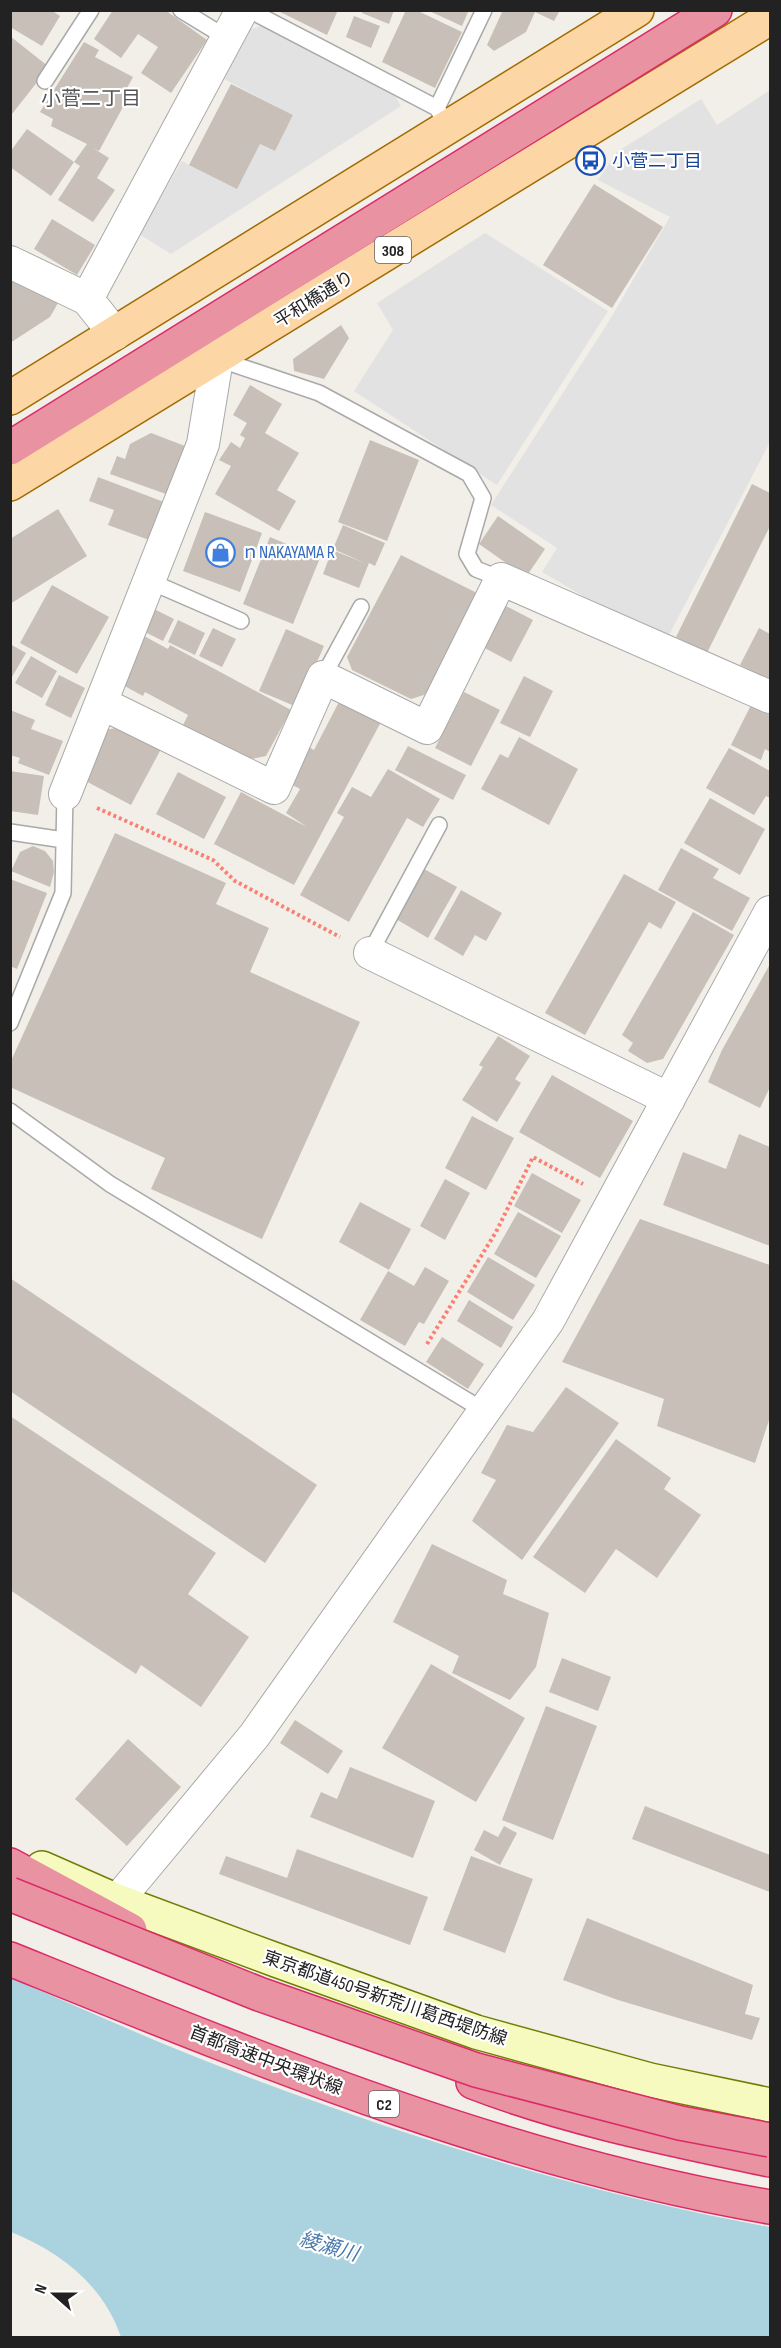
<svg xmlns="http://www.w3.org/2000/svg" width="781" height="2348" viewBox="0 0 781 2348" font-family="'Sofia Sans Condensed','Noto Sans JP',sans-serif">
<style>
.parking{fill:#e2e2e2}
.water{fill:#aad3df}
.building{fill:#c7bfb8}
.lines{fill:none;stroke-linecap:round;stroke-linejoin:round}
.service-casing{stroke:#a9a9a9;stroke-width:18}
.minor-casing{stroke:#a9a9a9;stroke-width:34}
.secondary-casing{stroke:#707d05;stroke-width:36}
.primary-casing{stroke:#a06b00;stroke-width:36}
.motorway-casing{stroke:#dc2a67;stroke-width:36}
.path{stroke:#fa8072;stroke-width:4;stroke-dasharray:3 3;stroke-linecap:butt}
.service{stroke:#fff;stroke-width:15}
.minor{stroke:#fff;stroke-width:32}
.secondary{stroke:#f7fabf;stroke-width:33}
.primary{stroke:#fcd6a4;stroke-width:33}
.motorway{stroke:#e892a2;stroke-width:33}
.motorway-bridge-casing{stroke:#dc2a67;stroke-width:36;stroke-linecap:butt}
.motorway-bridge{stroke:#e892a2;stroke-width:33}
.labels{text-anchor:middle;stroke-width:4.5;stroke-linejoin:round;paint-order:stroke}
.shield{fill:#fff;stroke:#646464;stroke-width:1.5}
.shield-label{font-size:16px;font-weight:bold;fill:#222}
.transit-label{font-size:18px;fill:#164399;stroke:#fff;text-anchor:start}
.street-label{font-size:18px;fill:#222;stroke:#fff}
.shop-label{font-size:18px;fill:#366cbe;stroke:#fff;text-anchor:start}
.neighbourhood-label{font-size:20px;fill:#555;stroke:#fff}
.water-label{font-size:20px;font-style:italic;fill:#4a7aab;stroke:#fff}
</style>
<rect width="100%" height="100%" fill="#f2efe9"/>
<path class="parking" d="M261,26L395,96L401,106L171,254L139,234L182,161L189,165L260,144L275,151L293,115L224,79L248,30Z
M770,90V442L669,635L622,619L542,572L557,548L491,505L609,321L670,217L598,180L617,152L701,99L717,125Z
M485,233L608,311L497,485L354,391L393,330L377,303Z"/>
<path class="water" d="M11,1978C84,2009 157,2043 232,2071C406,2137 587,2194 770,2227V2337H121C103,2285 61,2252 11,2232Z"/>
<path class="building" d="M12,10H51L60,16L42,46L10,27Z
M113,10H165L207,40L171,93L141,73L158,47L138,34L121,58L94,39Z
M276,10H338L327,35Z
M363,10H394L389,24L362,13Z
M406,10H416L462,32L435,88L382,62Z
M427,10H469L462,26Z
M503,10H560L554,21L535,12L526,32L494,51L487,45Z
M354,16L380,26L371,48L346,37Z
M10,36L49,67L12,114L10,113Z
M84,42L99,50L95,57L133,77L125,92L129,96L99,151L93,148L109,158L97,178L115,190L93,222L58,200L80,166L74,162L87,144L51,126L53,119L40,112Z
M231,84L293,115L275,151L260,144L237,189L189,165Z
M27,129L74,162L51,196L10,167V152Z
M594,184L663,227L612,308L543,265Z
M52,219L95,245L77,275L34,249Z
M10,277L58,303L50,317L10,343Z
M341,325L349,338L324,379L294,371L293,359Z
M250,385L282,404L265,433L299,453L277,490L296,501L279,531L215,494L231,466L219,460L231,442L240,448L245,438L240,435L247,423L233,415Z
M151,433L185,446L166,494L110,474L117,456L125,459L130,444Z
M370,440L419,460L387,541L338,522Z
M98,477L164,502L149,540L108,525L114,510L89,501Z
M752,484L770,493V526L707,653L676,637Z
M58,509L87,556L10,604V539Z
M205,512L262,533L240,592L183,571Z
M498,516L545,549L526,577L479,544Z
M343,525L385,543L375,566L369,563L359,588L323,574L332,550L365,563L333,549Z
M270,537L320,558L293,624L243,604Z
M401,555L477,593L427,694L411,699L352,670L347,657Z
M52,585L109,617L77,674L20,643Z
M500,603L533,620L511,662L479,645Z
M148,606L174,619L163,641L137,628Z
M178,620L205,633L195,655L168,642Z
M213,628L236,639L222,667L199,656Z
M759,628L770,634V679L740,665Z
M286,629L324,646L297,707L259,691Z
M144,636L168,649L170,645L291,710L266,756L246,760L183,725L188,715L145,692L143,696L119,683Z
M10,644L26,653L12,677L10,676Z
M31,656L57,671L42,698L15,683Z
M59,675L85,688L71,718L45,705Z
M524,676L553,691L530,737L500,723Z
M464,692L500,710L471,766L435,748Z
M341,698L382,720L294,885L214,844L241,792L307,827L286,813L300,789L289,783L309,747L314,750Z
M751,705L770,715V752L765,749L761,760L731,745Z
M10,710L35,720L31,729L63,741L49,775L18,763L20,758L10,755Z
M116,728L161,749L131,805L80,778L98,731Z
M519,737L578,769L549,825L481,789L500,754L508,758Z
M408,746L466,775L453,800L395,770Z
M729,748L770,771V798L766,796L754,815L706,788Z
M388,769L440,799L423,827L407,818L349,922L300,895L344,817L337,813L352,787L371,797Z
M10,771L44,776L38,815L10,811Z
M178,772L226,797L204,839L156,814Z
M710,798L765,829L740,875L684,843Z
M115,833L226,883L216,904L269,928L250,972L360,1022L262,1239L151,1189L165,1158L10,1087V1063Z
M33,846L45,851L53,861L54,872L50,887L11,871L20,852Z
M681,848L719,869L713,878L750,898L732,931L658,890Z
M424,869L457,887L428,938L396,919Z
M624,874L676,902L661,929L649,922L585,1035L545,1013Z
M10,879L47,893L17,969L10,966Z
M461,890L502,913L486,941L475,935L463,956L434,939Z
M693,912L734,935L663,1059L647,1063L628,1051L633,1043L622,1035Z
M770,964V1087L760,1108L708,1082L722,1050Z
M498,1036L530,1056L515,1079L521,1083L497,1122L462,1100L483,1067L479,1065Z
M552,1075L633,1121L600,1178L519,1132Z
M472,1116L514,1138L486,1190L445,1168Z
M739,1134L770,1147V1246L663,1205L683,1152L726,1169Z
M532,1173L581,1200L562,1233L514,1206Z
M445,1179L470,1193L445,1240L420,1226Z
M360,1202L411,1229L389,1270L339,1242Z
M518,1212L561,1236L536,1278L494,1254Z
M640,1219L770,1265V1417L755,1463L657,1426L664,1399L562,1362Z
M488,1257L535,1285L513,1320L467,1292Z
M425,1267L449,1281L424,1324L419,1322L405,1346L360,1320L388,1271L414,1286Z
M10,1278L317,1485L265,1563L10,1391Z
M469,1300L513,1327L501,1348L457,1321Z
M442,1337L484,1364L468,1389L426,1362Z
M566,1387L619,1423L522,1560L472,1521L496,1480L481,1473L507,1425L533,1432Z
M10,1416L216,1553L188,1594L249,1637L201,1707L141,1665L136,1674L10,1590Z
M616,1439L671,1478L664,1489L701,1515L657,1578L616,1549L585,1593L533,1557Z
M432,1544L507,1580L503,1594L549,1613L536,1667L510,1700L452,1673L459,1656L393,1622Z
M562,1658L611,1677L598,1711L549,1692Z
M431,1664L525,1718L476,1802L382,1748Z
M546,1706L597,1726L553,1840L502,1820Z
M295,1720L343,1751L328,1774L280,1743Z
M128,1739L181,1787L127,1846L75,1799Z
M350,1767L435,1801L413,1858L310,1817L321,1792L337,1799Z
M645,1806L770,1855V1892L632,1839Z
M504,1826L517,1833L500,1865L474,1850L484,1830L498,1837Z
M297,1849L428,1897L410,1945L219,1874L226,1856L287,1878Z
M471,1856L533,1879L505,1953L443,1930Z
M587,1918L753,1985L745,2014L760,2018L752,2040L618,2000L563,1980Z"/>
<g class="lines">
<defs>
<path id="service" d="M181,10L227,38
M249,10L437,108
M45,81L91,10
M442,117L437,108L484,10
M218,359L319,393L469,474L483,498L467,554L476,569L501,579
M149,581L241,621
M323,677L361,607
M10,832L64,840
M370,953L439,825
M10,1023L63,893L65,794
M10,1111L110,1184L486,1412"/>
<path id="minor" d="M10,262L87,299L115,334
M87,299L242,10
M101,703L274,788L323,677L427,728L501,579L770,697
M65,794L203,444L217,359
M370,953L669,1099
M117,1901L254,1736L548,1321L770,912"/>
<path id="secondary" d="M42,1868L117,1901L276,1960L476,2032L650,2080L770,2105"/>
<path id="primary" d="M10,398L637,10
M10,484L770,18"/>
<path id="motorway" d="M10,448L715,10
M10,1865L130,1930
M10,1959C258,2059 506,2162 770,2207
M473,2082C569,2119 671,2139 770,2160"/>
</defs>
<use href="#service" class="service-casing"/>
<use href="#minor" class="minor-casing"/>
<use href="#secondary" class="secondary-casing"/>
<use href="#primary" class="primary-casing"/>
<use href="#motorway" class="motorway-casing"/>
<path class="path" d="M97,808L213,860L235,881L340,937
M427,1344L496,1232L533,1157L583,1184"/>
<use href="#service" class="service"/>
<use href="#minor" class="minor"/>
<use href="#secondary" class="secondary"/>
<use href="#primary" class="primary"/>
<use href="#motorway" class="motorway"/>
<defs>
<path id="motorway-bridge" d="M10,1894L259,1994L476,2070L680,2123L770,2140"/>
</defs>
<use href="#motorway-bridge" class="motorway-bridge-casing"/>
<use href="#motorway-bridge" class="motorway-bridge"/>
</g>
<defs>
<symbol id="bus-ring" viewBox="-11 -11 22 22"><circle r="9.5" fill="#fff" stroke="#1a4fb4" stroke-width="1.5"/><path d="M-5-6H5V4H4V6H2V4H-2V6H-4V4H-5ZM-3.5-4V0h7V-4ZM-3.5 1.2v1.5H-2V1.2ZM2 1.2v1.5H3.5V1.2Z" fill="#1a4fb4"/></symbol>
<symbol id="shop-ring" viewBox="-11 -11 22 22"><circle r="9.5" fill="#fff" stroke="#3f7fe0" stroke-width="1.5"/><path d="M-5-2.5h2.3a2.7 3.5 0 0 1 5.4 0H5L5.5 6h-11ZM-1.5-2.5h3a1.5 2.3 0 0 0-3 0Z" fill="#3f7fe0"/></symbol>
</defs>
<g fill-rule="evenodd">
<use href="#bus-ring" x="574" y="144" width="33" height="33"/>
<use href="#shop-ring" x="204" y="536" width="33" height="33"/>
</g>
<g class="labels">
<g class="shield">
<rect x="375" y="237" width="36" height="26" rx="4.5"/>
<rect x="369" y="2091" width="30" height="26" rx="4.5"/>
</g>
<g class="shield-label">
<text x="393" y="256">308</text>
<text x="384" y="2110">C2</text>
</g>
<g class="transit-label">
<text x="612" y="167">小菅二丁目</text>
</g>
<g class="street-label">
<text transform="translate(314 299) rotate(-32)" y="6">平和橋通り</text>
<text transform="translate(385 1998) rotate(19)" y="6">東京都道450号新荒川葛西堤防線</text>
<text transform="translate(266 2060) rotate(21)" y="6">首都高速中央環状線</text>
</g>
<g class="shop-label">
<text x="241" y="558">ｎNAKAYAMA R</text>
</g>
<g class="neighbourhood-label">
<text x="91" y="105">小菅二丁目</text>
</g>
<g class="water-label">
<text transform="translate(329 2246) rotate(16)" y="7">綾瀬川</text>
</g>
</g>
<rect width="781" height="2348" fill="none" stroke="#222222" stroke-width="24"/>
<g transform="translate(54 2294) rotate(291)" stroke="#ffffff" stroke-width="4.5" paint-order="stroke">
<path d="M0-4.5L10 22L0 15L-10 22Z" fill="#222222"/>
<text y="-9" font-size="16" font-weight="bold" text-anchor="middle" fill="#222222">N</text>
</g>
</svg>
